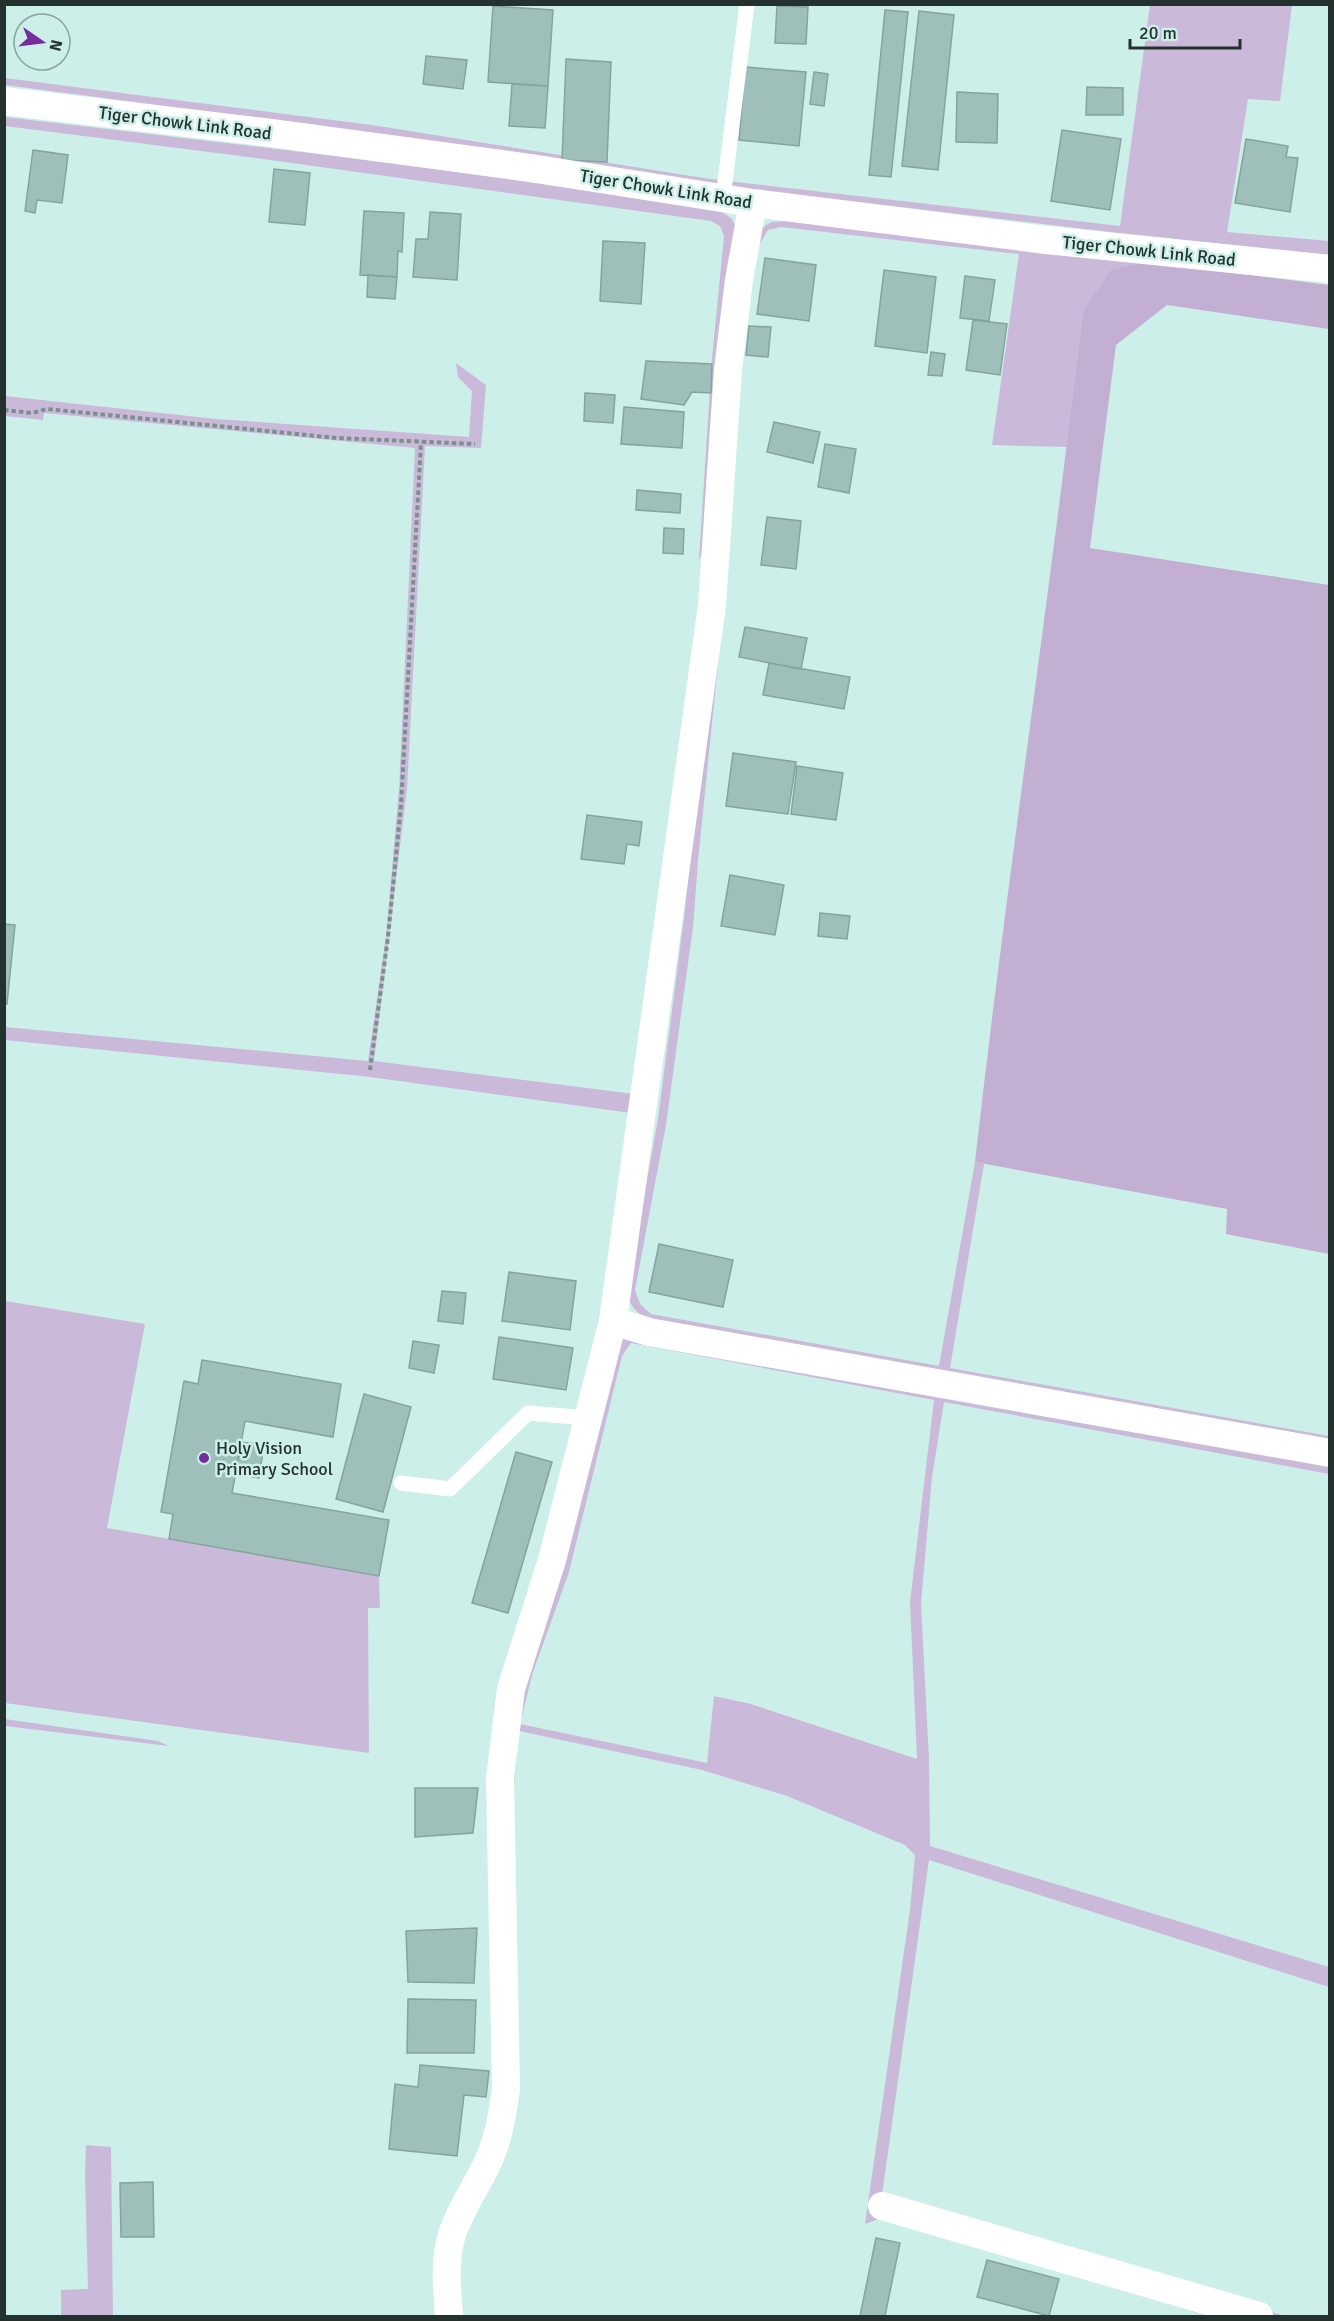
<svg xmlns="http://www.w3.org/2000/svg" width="1334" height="2321" viewBox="0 0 1334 2321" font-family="Signika,sans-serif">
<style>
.green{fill:#cbb9da;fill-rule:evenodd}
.forest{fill:#c2afd2}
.building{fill:#9fc0ba;stroke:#84a49e;stroke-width:1.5}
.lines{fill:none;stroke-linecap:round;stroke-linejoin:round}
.path{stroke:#79918c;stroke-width:4;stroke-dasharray:4.5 3;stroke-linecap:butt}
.lane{stroke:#fff;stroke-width:15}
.street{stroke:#fff;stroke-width:28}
.poi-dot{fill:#742c9f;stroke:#cdefe9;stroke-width:2}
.labels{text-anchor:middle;stroke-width:5;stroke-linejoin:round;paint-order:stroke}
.street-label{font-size:18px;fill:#24322f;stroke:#cdefe9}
.poi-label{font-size:18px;fill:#24322f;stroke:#cdefe9;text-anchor:start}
</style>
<rect width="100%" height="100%" fill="#cdefe9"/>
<path class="green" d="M1150,5H1292L1280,101L1248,99L1227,232L1329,241V255L1119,233L698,183L371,133L5,85V78L372,125L710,179L1120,226Z
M5,117C244,145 484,172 722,212L731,218L736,227L706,546L699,559L712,358L724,236L720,226L711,221L653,213L248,157L5,126Z
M789,221L1148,262L1083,311L1067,447L992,445L1019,254L781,227L768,230L759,245L744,329L723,616L698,861L693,927L666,1125L635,1290L640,1304L651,1314L939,1366L975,1162L984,1164L950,1368L1329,1436V1445L650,1320C636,1312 630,1307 627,1292L658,1119L684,917L712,667L743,308L761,229L771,222Z
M456,363L486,385L481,448L425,446L407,789L374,1061L634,1094L631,1113L370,1077L5,1040V1027L368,1061L386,936L399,790L415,448L44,413L43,420L5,416V396L216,419L469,437L472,391L458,377Z
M5,1301L145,1324L107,1528L379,1576L380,1608H368L369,1753L5,1703Z
M624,1338L1329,1461V1474L944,1402L932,1477L921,1603L929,1759L930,1846L1329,1967V1987L929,1860L882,2195L1285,2316H1208L881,2218L865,2224L910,1910L915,1855L905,1845L787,1796L702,1770L519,1731L514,1783L510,1732L617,1345ZM631,1343L934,1400L910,1602L917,1759L751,1704L714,1696L707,1763L520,1724L532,1675L569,1572L622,1356Z
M5,1719L158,1741L169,1746L5,1726Z
M86,2145L111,2147L113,2316H61V2290L88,2289L85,2174Z"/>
<path class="forest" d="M1148,262L1329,285V329L1167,305L1116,345L1090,548L1329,585V1254L1226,1234L1227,1209L975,1162C1007,878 1050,595 1083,311L1111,270Z"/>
<path class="building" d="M493,6L553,10L548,86L488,82Z
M777,6L808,7L806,44L775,43Z
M885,10L908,12L891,177L869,175Z
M919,11L954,15L938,170L902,166Z
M426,56L467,60L463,89L423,84Z
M566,59L611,62L607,162L562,160Z
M745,67L806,72L799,146L739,140Z
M814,72L828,74L824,106L810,104Z
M512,84L548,86L545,128L509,126Z
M1087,87L1123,88V115H1086Z
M957,92L998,94L997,143L956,142Z
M1062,130L1121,139L1110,210L1051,201Z
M1246,139L1288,146L1286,157L1298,158L1290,212L1235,203Z
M33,150L68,155L62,203L37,200L35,213L25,211Z
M274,169L310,173L305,225L269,222Z
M364,211L404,213L402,252L398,251L397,277L360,275Z
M430,212L461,214L457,280L413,277L416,239H428Z
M603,241L645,243L641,304L600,301Z
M765,258L816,265L809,321L757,314Z
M884,270L936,277L927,353L875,346Z
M368,275L397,277L395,299L367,297Z
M965,276L995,280L989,321L960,318Z
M973,320L1007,324L1000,375L966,370Z
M749,326L771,327L768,357L746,355Z
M931,352L945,354L942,376L928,375Z
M646,361L712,364L711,393L692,392L684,405L641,399Z
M585,393L615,395L613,423L584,421Z
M624,407L684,412L682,448L621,444Z
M774,422L820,432L813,463L767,452Z
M825,444L856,449L849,493L818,487Z
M637,490L681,494L680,513L636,510Z
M767,517L801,521L796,569L761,565Z
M664,528L684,529L683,554L663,553Z
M745,627L807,638L801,669L739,657Z
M769,663L850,677L844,709L763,695Z
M733,753L796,762L788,814L726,806Z
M797,766L843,773L836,820L791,814Z
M587,815L642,822L639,846L627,844L624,864L581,859Z
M730,875L784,885L775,935L721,926Z
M820,913L850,916L847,939L818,936Z
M4,924L15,925L7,1004H4Z
M659,1244L733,1260L723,1307L649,1292Z
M509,1272L576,1281L570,1330L502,1321Z
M442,1291L466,1293L463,1324L438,1321Z
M499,1337L573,1348L566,1390L493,1379Z
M413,1341L439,1345L434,1373L409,1368Z
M202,1360L341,1384L333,1437L245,1421L232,1493L389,1520L379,1576L169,1539L173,1514L161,1512L184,1381L198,1384Z
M364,1394L411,1407L383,1512L336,1499Z
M241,1442L264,1445L259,1478L235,1474Z
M516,1452L552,1462L508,1613L472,1603Z
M415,1788H478L473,1833L415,1837Z
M477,1928L474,1983L408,1982L406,1931Z
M408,1999L476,2000L474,2053H407Z
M420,2065L489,2071L486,2097L464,2095L457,2156L389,2149L395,2084L418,2087Z
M153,2182L154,2237H121L120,2183Z
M876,2238L900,2243L885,2316H860Z
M987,2260L1059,2279L1049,2316L977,2297Z"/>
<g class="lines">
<path class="path" d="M4,410L32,413L47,409L337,438L475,444
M370,1070L388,937L401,805L421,442"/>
<path class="lane" d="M723,198L747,4
M401,1483L450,1489L528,1413L588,1418"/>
<path class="street" d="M4,101L264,132L531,168L753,203L1046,240L1330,269
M613,1321L649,1332L1330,1453
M882,2206L1259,2316
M449,2316C447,2289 444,2261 452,2234C460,2211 474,2190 485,2168C498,2143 502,2117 506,2089L500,1778L511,1689L552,1560L613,1321L712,605L728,370L739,280L753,203"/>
</g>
<circle class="poi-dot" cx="204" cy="1458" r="6"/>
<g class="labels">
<g class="street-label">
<text transform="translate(185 123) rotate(7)" y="6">Tiger Chowk Link Road</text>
<text transform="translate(666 189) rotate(9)" y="6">Tiger Chowk Link Road</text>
<text transform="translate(1149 251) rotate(6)" y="6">Tiger Chowk Link Road</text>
</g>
<g class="poi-label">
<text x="216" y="1454">Holy Vision<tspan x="216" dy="21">Primary School</tspan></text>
</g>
</g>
<rect width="1334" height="2321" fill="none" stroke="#24322f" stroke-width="12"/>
<g transform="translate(42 42) rotate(104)"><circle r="28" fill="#cdefe9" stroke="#89a39f" stroke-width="1.5"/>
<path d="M0-4.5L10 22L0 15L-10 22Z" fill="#742c9f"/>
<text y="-9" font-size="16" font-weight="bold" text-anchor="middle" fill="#24322f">N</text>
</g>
<path d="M1130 39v9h110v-9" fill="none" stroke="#24322f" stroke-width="3"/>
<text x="1139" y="39" font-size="18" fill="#24322f" stroke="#cdefe9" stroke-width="4.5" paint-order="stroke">20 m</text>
</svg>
